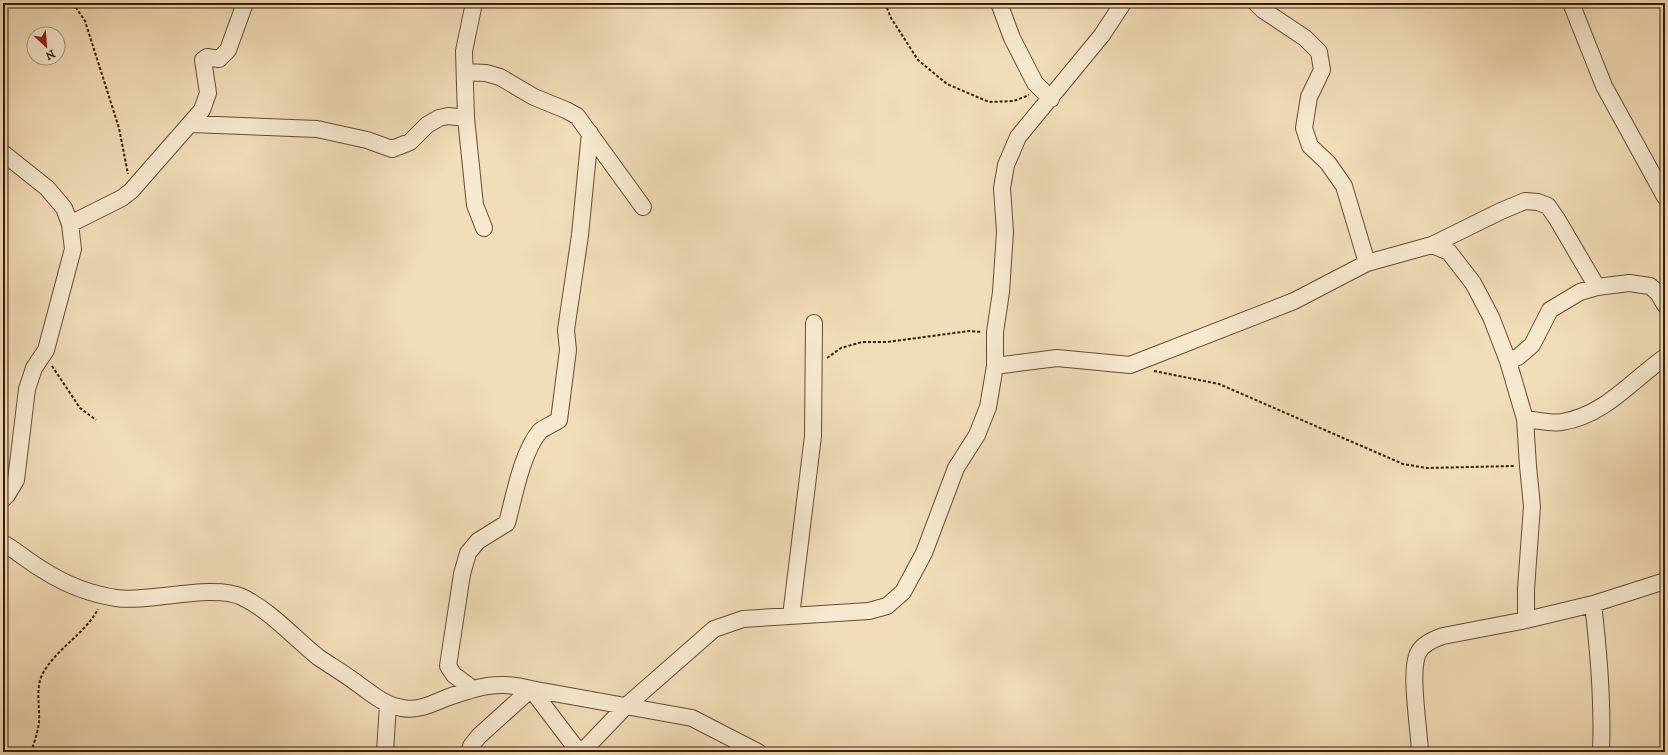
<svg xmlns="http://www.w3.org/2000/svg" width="1668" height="755" viewBox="0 0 1668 755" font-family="'IM FELL DW Pica',serif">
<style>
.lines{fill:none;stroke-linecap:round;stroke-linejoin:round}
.minor-casing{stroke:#674b34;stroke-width:18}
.path{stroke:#391a09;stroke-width:2;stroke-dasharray:3 2;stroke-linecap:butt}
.minor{stroke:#f6e9d0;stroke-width:16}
</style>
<rect width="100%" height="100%" fill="#f1ddb7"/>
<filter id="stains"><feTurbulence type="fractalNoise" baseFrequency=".005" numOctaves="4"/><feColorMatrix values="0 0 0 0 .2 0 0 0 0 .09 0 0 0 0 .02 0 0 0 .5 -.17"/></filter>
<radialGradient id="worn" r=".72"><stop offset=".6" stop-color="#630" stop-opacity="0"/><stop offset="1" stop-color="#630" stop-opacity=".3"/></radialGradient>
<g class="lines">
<defs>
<path id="minor" d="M474,3L464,51L466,118L475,205L484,228
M999,3L1012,38L1035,83L1051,99
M1256,3L1263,10L1305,38L1319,52L1322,70L1309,97L1304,128L1310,146L1328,163L1344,186L1367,263
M1571,3L1604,86L1665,197
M465,72L486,73L500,77L534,97L566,110L577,116L643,207
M191,124L317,129L367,140L392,149L410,142L427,125L439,118L448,116L466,118
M3,153L47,188L64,208L70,224L73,249L46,350L34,368L27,389L16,480L7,495L3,499
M70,224L122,198L131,191L202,110L208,93L203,60L207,57L219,59L228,50L245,3
M1432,245L1501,211L1525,201L1538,202L1548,206L1557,219L1597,287
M1508,361L1518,357L1532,345L1550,310L1580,292L1597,287L1629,283L1650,286L1658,293L1665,305
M995,366L1057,358L1130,365L1294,301L1367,263L1432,245L1449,252L1473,283L1491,317L1508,361L1525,419L1528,466L1532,506L1526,589V620
M1525,419C1537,420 1551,424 1562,422C1605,415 1631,381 1665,357
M3,543C17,551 29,562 43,570C65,584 90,594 116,598C150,603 212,583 242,597C271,611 293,637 318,657C331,666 345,674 358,684C372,694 384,705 402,708C418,711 432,704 446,698C477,687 498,680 531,689L579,752
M1593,604C1599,654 1603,702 1601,752
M791,616L813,436L814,323
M473,689L454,675L448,666L462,574L468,553L478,541L507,523C514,497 522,452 540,431C545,427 553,424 559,420L568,350L566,330L580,235L590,133
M385,752L388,704
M471,752V746L479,736L531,689L692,718L758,752
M582,752L625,707L714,629L743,619L869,611L887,606L903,592L924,553L956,468L977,435L988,407L995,366V332L1001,292L1005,232L1002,188L1006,165L1018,137L1102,35L1123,3
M1420,752C1419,729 1410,675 1417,656C1420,645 1434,639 1443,636L1526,620L1593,604L1665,581"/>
</defs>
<use href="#minor" class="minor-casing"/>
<path class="path" d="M73,3L85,21L119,128L128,174
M885,3L891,18L918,60L947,84L989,102L1014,101L1029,95
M827,358L841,348L862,342H887L969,331L982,332
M52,366L80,408L96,420
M1154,371L1219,384L1403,464L1427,468L1514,466
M31,752C34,743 38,732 39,722C40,707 35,687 43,673C57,648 85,634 98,609"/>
<use href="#minor" class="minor"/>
</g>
<rect width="1668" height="755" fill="none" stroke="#f1ddb7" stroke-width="16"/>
<rect x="4" y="4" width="1660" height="747" fill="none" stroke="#391a09" stroke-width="2"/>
<rect x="8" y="8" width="1652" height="739" fill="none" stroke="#391a09"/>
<g transform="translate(46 46) rotate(154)"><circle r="19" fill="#f6e9d0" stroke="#aa9680"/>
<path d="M0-3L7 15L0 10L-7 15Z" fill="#8f2418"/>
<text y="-6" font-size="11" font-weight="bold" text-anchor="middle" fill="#391a09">N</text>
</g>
<rect width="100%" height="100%" filter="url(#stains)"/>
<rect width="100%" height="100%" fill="url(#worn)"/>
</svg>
